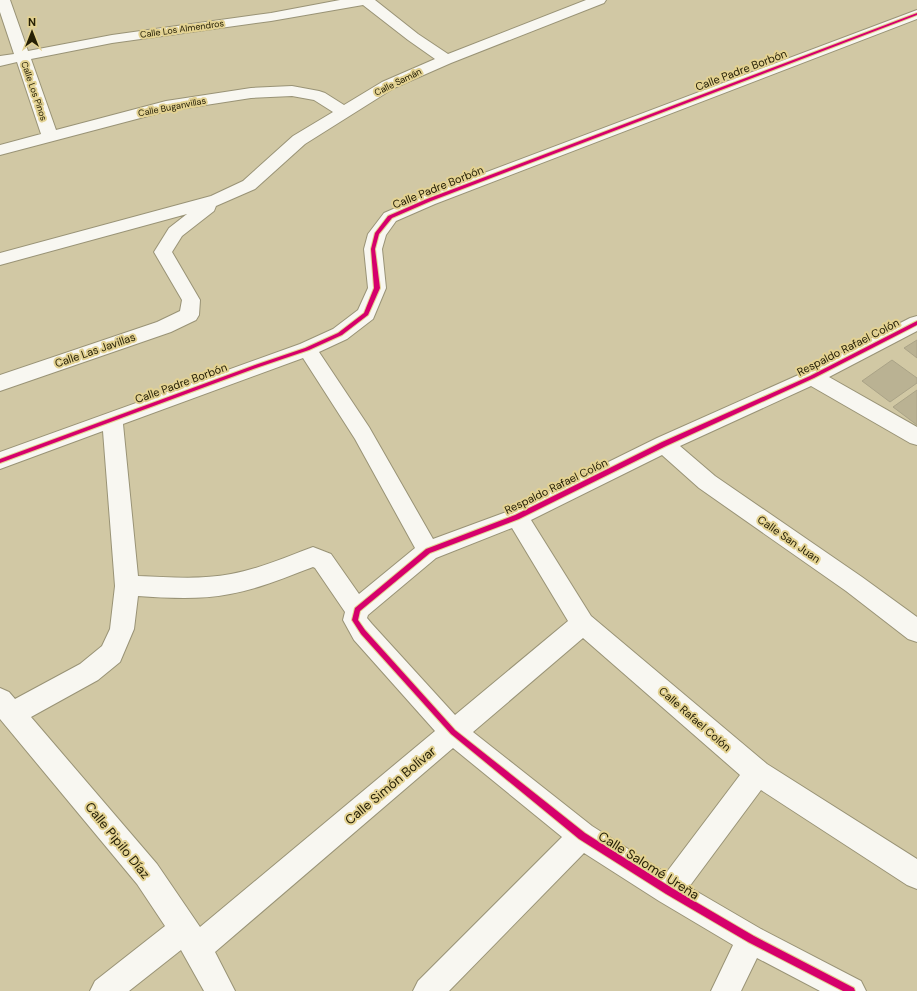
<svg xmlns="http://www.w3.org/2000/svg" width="917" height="991" viewBox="0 0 917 991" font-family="'DM Sans',sans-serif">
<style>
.building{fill:#bab293;stroke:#aaa387}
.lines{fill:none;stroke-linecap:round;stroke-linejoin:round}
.street-casing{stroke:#999376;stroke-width:2}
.street{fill:#f8f7f1;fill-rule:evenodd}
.cycleway-casing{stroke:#e3d292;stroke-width:2}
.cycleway{fill:#d6006c;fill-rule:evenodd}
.labels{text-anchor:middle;stroke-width:4;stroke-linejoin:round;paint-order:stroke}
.far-street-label{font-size:9px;fill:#262006;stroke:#e3d292}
.street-label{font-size:11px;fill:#262006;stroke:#e3d292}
.near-street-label{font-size:13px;fill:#262006;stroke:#e3d292}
</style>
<rect width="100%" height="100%" fill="#d1c8a4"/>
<path class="building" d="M917,340V358L904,348Z
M892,360L917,378V383L890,402L862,381Z
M917,390V425L893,407Z"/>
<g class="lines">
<defs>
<path id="street" d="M0,0H10L28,51L112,35L271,13L340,0H375L418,34L448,54L586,0H606L604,3L451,63L394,88L305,144L255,189L216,206L214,211L182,236L172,252L200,300L199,315L196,320L171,332L0,391V375L157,322L180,311L182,300L154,252L169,228L187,214L0,265V253L211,196L243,181L293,136L333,112L314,100L292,96L251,98L167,111L0,155V145L41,134L17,62L0,66V56L14,54L0,12ZM363,5L408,40L435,59L382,82L344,105L325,93L319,91L292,86L251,88L166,101L56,130L31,59L112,43L271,21Z
M917,10V19L435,204L396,221L386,235L382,249L386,288L373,319L347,339L319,352L369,427L433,539L509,511L657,438L805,372L910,318L917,316V331L829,377L917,427V445L910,443L811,386L680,446L715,476L862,577L917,617V642L908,639L846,591L699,488L662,455L531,520L591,616L767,764L917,859V889L907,885L761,790L689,887L761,929L861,981L866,991H820L757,958L741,991H711L733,945L659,901L584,853L449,991H413L418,981L562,837L453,748L215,952L235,991H204L181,950L129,991H90L95,981L165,926L137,884L0,719V688L9,692L15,699L80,664L102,646L110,629L115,586L103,431L0,469V452L300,344L333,329L358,310L368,288L364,249L368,234L384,213L423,196ZM303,358L355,439L415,548L359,594L331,554L313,547C286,557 259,569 231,574C200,580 169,577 138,576L123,424ZM512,528L568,621L455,715L372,624L367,618L368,615L436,558ZM313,567L315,568L345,612L343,620L354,640L435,731L200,927L157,864L31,717L98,680L120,662L134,629L138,596C168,598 200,600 230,594C259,589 286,577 313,567ZM583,638L740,775L666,873L592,826L473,732Z"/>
</defs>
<use href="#street" class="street-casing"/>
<use href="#street" class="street"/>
<defs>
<path id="cycleway" d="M917,13V15L431,201L392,218L379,234L375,249L380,288L368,315L342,335L309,350L259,367L0,463V459L255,365L305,348L338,333L364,313L374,288L371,249L375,233L388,216L427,199Z
M917,321V325L814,378L666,446L519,519L430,553L360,611L358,620L365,630L455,730L585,833L672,888L754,936L854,988L855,991H843L748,942L666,894L579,839L451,734L361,634L352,620L355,608L426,549L515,515L662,442L810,376Z"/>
</defs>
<use href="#cycleway" class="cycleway-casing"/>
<use href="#cycleway" class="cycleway"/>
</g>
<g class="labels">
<g class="far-street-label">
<text transform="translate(182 29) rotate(-8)" y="3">Calle Los Almendros</text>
<text transform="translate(398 82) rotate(-26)" y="3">Calle Samán</text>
<text transform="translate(34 91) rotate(71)" y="3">Calle Los Pinos</text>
<text transform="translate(172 107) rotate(-11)" y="3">Calle Buganvillas</text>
</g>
<g class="street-label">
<text transform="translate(741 70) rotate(-21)" y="4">Calle Padre Borbón</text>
<text transform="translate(438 187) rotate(-22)" y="4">Calle Padre Borbón</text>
<text transform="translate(848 347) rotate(-27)" y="4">Respaldo Rafael Colón</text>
<text transform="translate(95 350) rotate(-19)" y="4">Calle Las Javillas</text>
<text transform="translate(181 383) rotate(-20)" y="4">Calle Padre Borbón</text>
<text transform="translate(556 486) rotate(-26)" y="4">Respaldo Rafael Colón</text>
<text transform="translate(789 539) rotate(35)" y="4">Calle San Juan</text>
<text transform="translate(695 719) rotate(41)" y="4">Calle Rafael Colón</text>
</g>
<g class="near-street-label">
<text transform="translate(390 785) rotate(-40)" y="5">Calle Simón Bolívar</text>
<text transform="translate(118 840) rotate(51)" y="5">Calle Pipilo Díaz</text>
<text transform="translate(649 865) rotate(32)" y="5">Calle Salomé Ureña</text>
</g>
</g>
<g transform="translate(32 32)" stroke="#e3d292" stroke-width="3" paint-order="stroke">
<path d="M0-3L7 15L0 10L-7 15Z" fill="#262006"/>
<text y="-6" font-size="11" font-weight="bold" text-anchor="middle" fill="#262006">N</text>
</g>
</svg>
